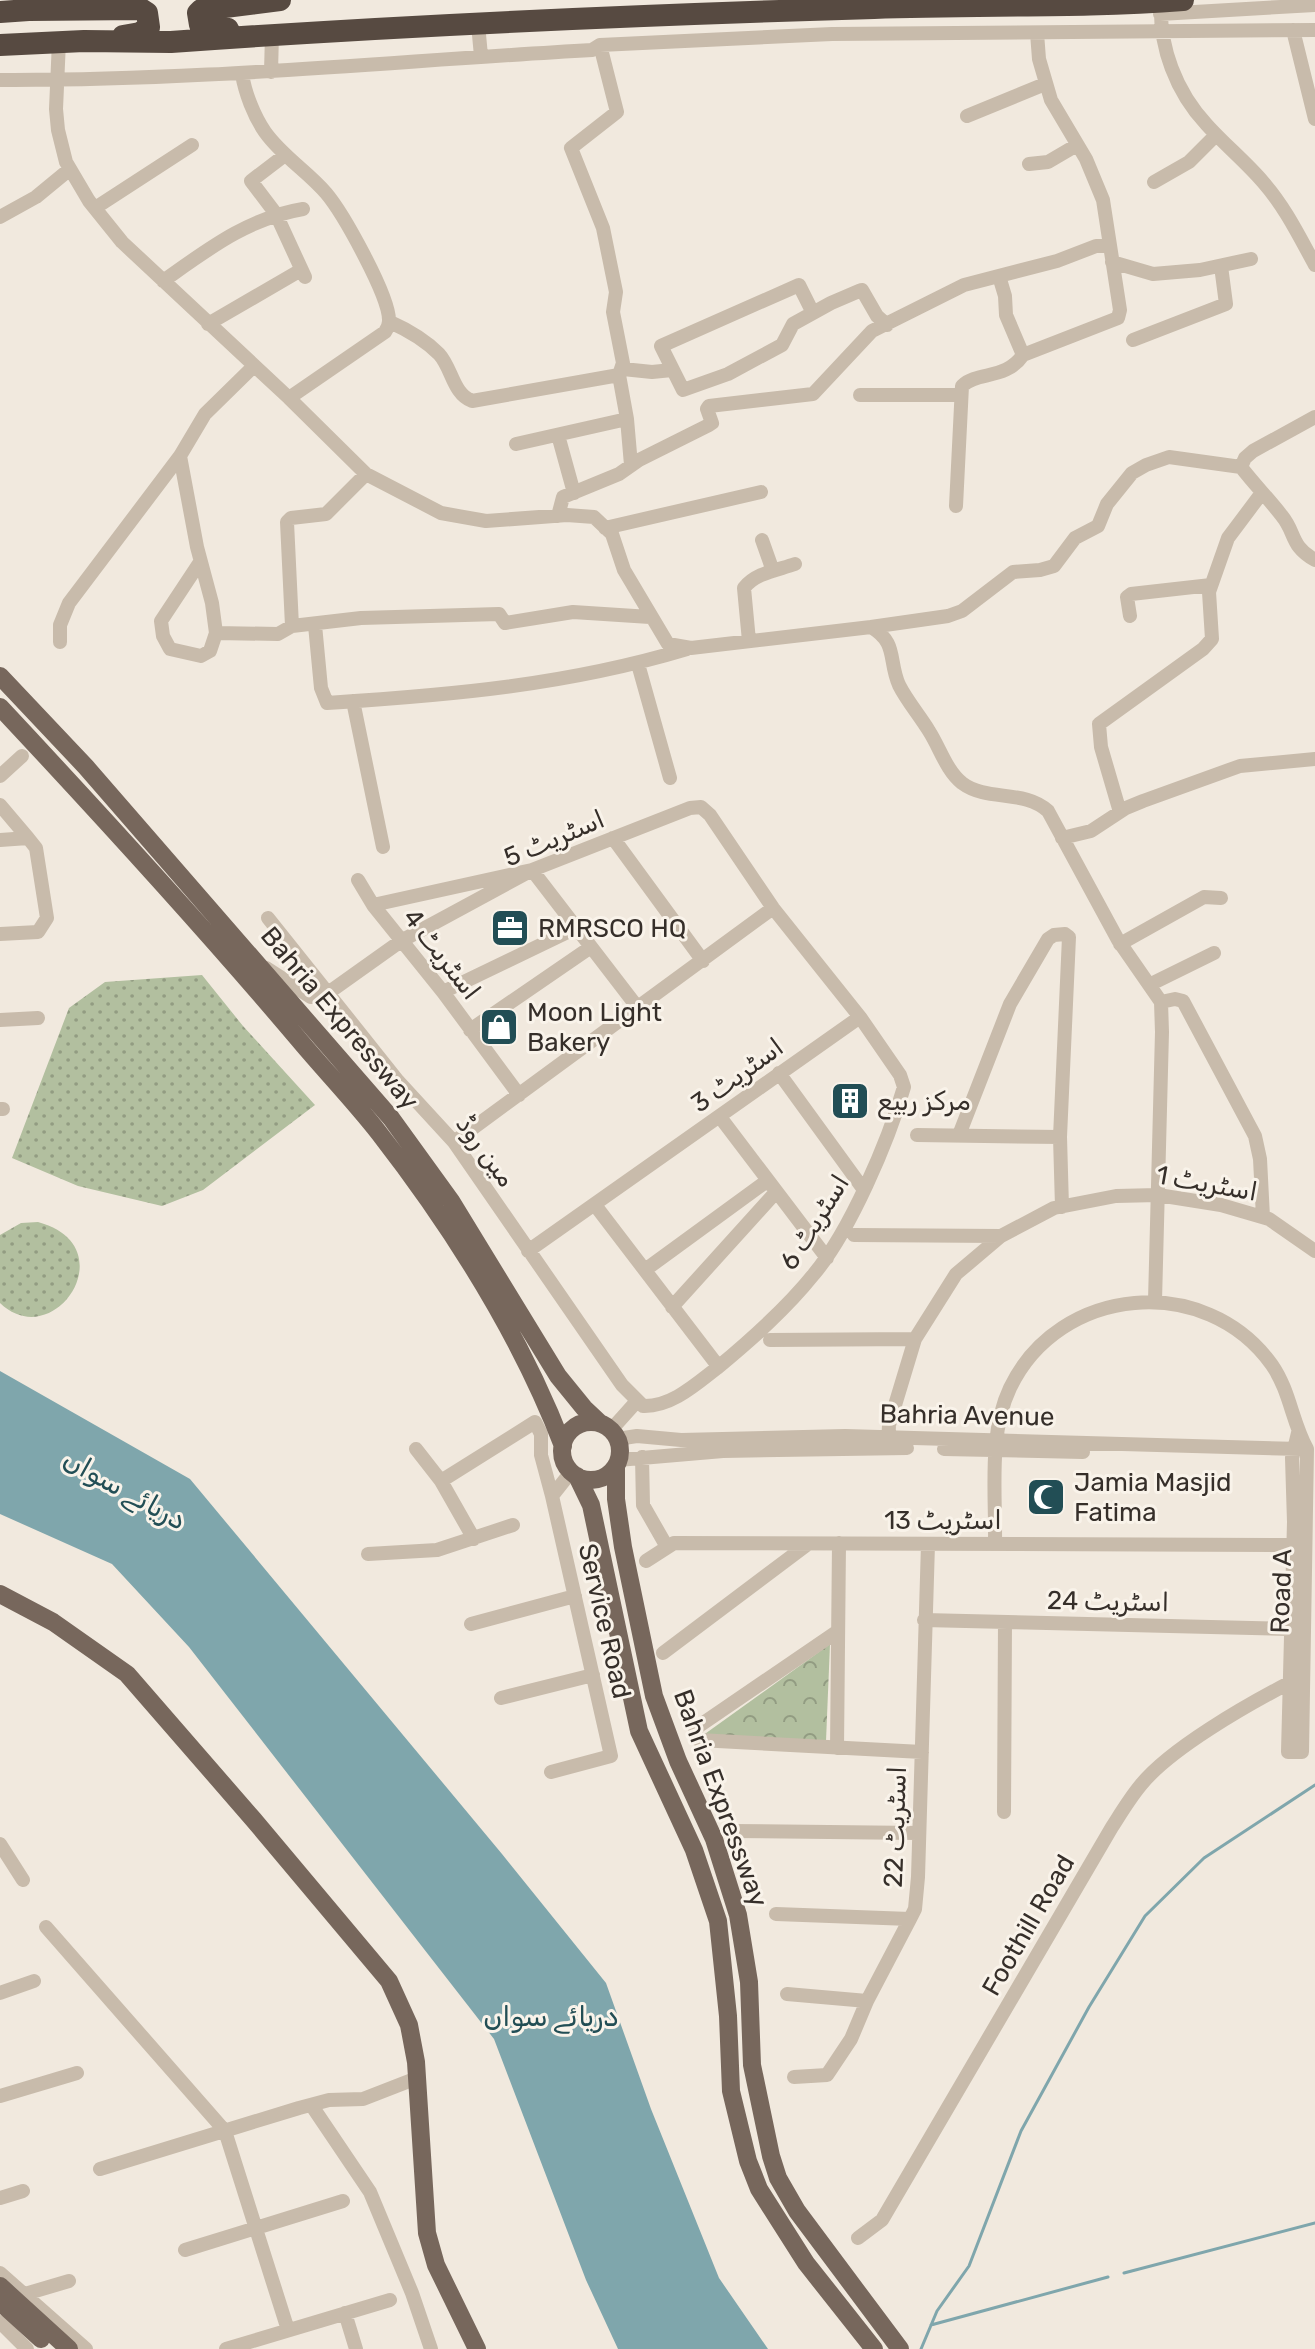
<svg xmlns="http://www.w3.org/2000/svg" width="1315" height="2349" viewBox="0 0 1315 2349" font-family="Rubik,'Noto Sans Arabic',sans-serif">
<style>
.grass{fill:url(#grass-dots)}
.park{fill:url(#park-crowns)}
.water{fill:#7fa6ac}
.lines{fill:none;stroke-linecap:round;stroke-linejoin:round}
.stream{stroke:#7fa6ac;stroke-width:3}
.minor{stroke:#c8bbab;stroke-width:14}
.major{stroke:#77675c;stroke-width:18}
.highway{stroke:#574a41;stroke-width:22}
.labels{text-anchor:middle;stroke-width:6;stroke-linejoin:round;paint-order:stroke}
.street-label{font-size:26px;fill:#362f2a;stroke:#f9f3ea}
.poi-label{font-size:26px;fill:#362f2a;stroke:#f9f3ea;text-anchor:start}
.water-label{font-size:28px;font-style:italic;fill:#224e55;stroke:#f9f3ea}
</style>
<defs>
<pattern id="grass-dots" width="8" height="8" patternUnits="userSpaceOnUse" patternTransform="scale(2)"><rect width="8" height="8" fill="#b2bf9f"/><path d="M2 2h.1M6 6h.1" fill="none" stroke="#929c82" stroke-width="1.8" stroke-linecap="round"/></pattern>
<pattern id="park-crowns" width="20" height="18" patternUnits="userSpaceOnUse" patternTransform="scale(2)"><rect width="20" height="18" fill="#b2bf9f"/><path d="M2 6a3 3 0 1 1 6 0M12 15a3 3 0 1 1 6 0" fill="none" stroke="#929c82"/></pattern>
</defs>
<rect width="100%" height="100%" fill="#f1e9de"/>
<path class="grass" d="M202,975L243,1026L315,1105L203,1190L162,1206L78,1186L12,1158L69,1008L105,982Z
M38,1222C127,1246 54,1355 0,1303V1235L21,1223Z"/>
<path class="park" d="M830,1644L826,1741L702,1736Z"/>
<path class="water" d="M0,1371L190,1479L502,1854L606,1983L651,2109L719,2278L768,2349H618L586,2280L494,2039L189,1647L112,1564L0,1514Z"/>
<g class="lines">
<path class="stream" d="M1124,2273L1315,2223
M931,2325L1108,2277
M921,2349L937,2311L969,2266L1021,2131L1089,2007L1145,1916L1204,1858L1315,1785"/>
<path class="minor" d="M1161,2C1159,47 1176,92 1207,125C1225,145 1246,162 1263,182C1285,207 1299,236 1315,265
M1160,14L1315,5
M478,24L481,56
M1293,30L1315,119
M59,41L56,109L58,130L66,162L89,201L122,242L289,398L366,474L441,513L486,521L567,515L594,517L612,534L624,570L668,644L691,648L871,627C898,643 888,660 899,685C907,701 920,716 929,731C940,748 946,770 962,783C987,802 1024,789 1048,811L1118,940L1161,1002L1162,1032L1155,1301
M600,45L617,112L571,148L603,228L616,292L613,312L623,363L619,375L627,419
M271,72L272,34
M242,74C245,93 254,116 265,132C282,156 307,171 326,193C343,213 390,297 389,321C389,324 387,329 385,332L289,398
M0,80C198,81 395,61 592,50L600,45L832,34L1315,30
M967,116L1045,84
M285,155L251,181L276,214L305,277
M1029,164L1048,162L1077,145
M1154,182L1189,162L1216,135
M95,208L192,145
M0,217L36,197L70,169
M1112,262L1153,274L1200,270L1251,259
M999,276L1005,296L1006,315L1023,355
M163,281C207,250 248,218 303,209
M813,313L799,285L661,346L683,390L728,374L782,345L793,324L831,303L859,291L862,290L877,316L887,325
M390,322C408,330 425,340 439,354C452,368 453,394 472,401L619,375
M208,324L301,270
M1133,340L1226,304L1221,266
M623,369L652,372L672,370
M860,395H961
M558,435L574,493
M516,444L627,419L631,465
M180,456L197,547L212,603L216,633L210,651L201,656L170,649L163,636L161,621L200,562
M1241,467L1245,458L1253,451L1315,417
M956,506L962,386C978,371 1006,380 1023,355L1118,318L1120,310L1103,200L1086,159L1051,100L1039,59L1037,33
M558,516L563,497L619,474L639,460L709,425L712,423L707,409L709,406L813,394L872,331L964,285L1057,261L1096,246H1110
M605,528L761,492
M762,540L773,571
M1130,616L1127,597L1131,594L1211,585
M315,625L321,688L327,703C452,695 567,685 687,649
M292,626L287,522L291,518L326,514L366,474
M871,627L948,616L962,611L1013,572L1040,570L1054,566L1075,538L1098,526L1107,504L1132,473L1146,465L1169,457L1241,467C1254,484 1269,499 1282,516C1296,533 1290,546 1315,560
M216,633L278,634L292,626L361,618L499,614L505,623L573,612L650,617
M749,641L744,588C755,573 778,570 795,564
M60,642V625L69,603L180,456L205,414L254,366
M638,664L670,778
M353,701L383,847
M0,776L22,756
M0,805L28,838
M1120,812L1101,747L1099,724L1203,649L1212,639L1209,592L1228,538L1261,494
M613,838L703,961
M1062,838L1091,831L1126,808L1143,801L1240,766L1315,759
M0,840L28,838L36,848L47,918L38,932L0,934
M358,880L373,905L443,992L519,1095
M373,905L532,870L638,1008
M1120,944L1204,897L1221,898
M266,968L311,997L328,993L401,941L532,870L690,808L701,807L710,815L773,908L860,1017L900,1075L904,1087C888,1142 850,1231 814,1274C786,1309 752,1339 717,1368C695,1385 671,1407 643,1406L622,1385L454,1142L398,1081L268,918
M1149,985L1214,953
M443,992L576,928
M1161,1002L1175,999L1183,1001L1255,1136L1260,1159L1263,1217
M0,1020L38,1018
M470,1030L591,947
M779,1073L864,1190
M0,1109H3
M720,1117L827,1258
M917,1135L1060,1137
M959,1135L1010,1004L1048,939L1054,935L1065,934L1069,937L1060,1137L1062,1207
M454,1142L773,908
M595,1205L718,1366
M854,1235L1001,1236
M528,1251L860,1017
M645,1270L767,1181
M672,1307L776,1192
M770,1340L915,1339
M611,1430L637,1401
M617,1439L637,1436L681,1440L845,1436L1300,1449
M888,1447L889,1425L915,1339L956,1274L1001,1236L1054,1208L1116,1196L1158,1195L1221,1205L1269,1219L1315,1251
M416,1449L441,1481L474,1539
M944,1449L1083,1452
M642,1457L643,1505L667,1547
M618,1460L723,1451L907,1448
M441,1481L535,1422L541,1434V1455L552,1496
M995,1544C996,1494 988,1434 1010,1388C1059,1285 1206,1272 1272,1365C1290,1391 1292,1422 1307,1449L1302,1752H1288L1294,1522L1292,1458L1298,1433
M368,1554L437,1550L513,1525
M646,1561L674,1543L1292,1545
M924,1620L1290,1629
M471,1624L575,1596
M838,1631L696,1728L695,1732L699,1740L922,1752
M663,1653L808,1544
M501,1698L593,1675
M837,1748L839,1543
M551,1772L611,1756L552,1496L571,1472
M1004,1812L1005,1622
M730,1831L918,1833
M0,1844L23,1880
M776,1914L910,1919
M46,1927L225,2131L288,2330
M0,1993L34,1981
M787,1994L867,2001
M794,2077L827,2075L851,2039L867,2001L910,1919L915,1909L918,1877L928,1544
M0,2096L77,2073
M312,2106L370,2192L412,2293L431,2349
M100,2169L299,2108L329,2100L363,2099L417,2078
M0,2198L23,2191
M858,2238L882,2220L1112,1827C1121,1813 1130,1798 1140,1786C1169,1749 1247,1705 1289,1683
M185,2250L343,2201
M0,2273L86,2349
M25,2294L69,2281
M345,2313L356,2349
M0,2322L27,2349
M226,2349L390,2300"/>
<path class="major" d="M0,676L86,767L391,1118L451,1201L558,1376L584,1408L601,1424
M0,707C102,816 203,926 300,1041C326,1072 354,1101 379,1133C452,1227 520,1334 563,1446
M562 1451a29 29 0 1 1 58 0a29 29 0 1 1-58 0Z
M616,1466V1499L623,1547L654,1696L678,1761L714,1839L738,1915L749,1982L752,2065L771,2156L778,2178L797,2211L900,2349
M577,1476L591,1505L639,1731L694,1850L718,1921L728,2016L731,2091L748,2161L759,2189L806,2263L874,2349
M0,1594L53,1622L127,1674L253,1819L389,1981L409,2025L416,2062L427,2233L436,2265L477,2349
M0,2286L69,2349
M0,2302L41,2339"/>
<path class="highway" d="M29,10L141,9L147,13L149,27L140,33L123,36
M0,12L43,9
M228,29L200,25L198,13L201,10L280,0
M0,45L84,41L171,42C405,25 639,15 874,8C977,4 1080,8 1183,0"/>
</g>
<defs>
<symbol id="office-square" viewBox="-11 -11 22 22"><rect x="-9" y="-9" width="18" height="18" rx="4" fill="#224e55" stroke="#f9f3ea"/><path d="M-6-3h4V-5.5h4V-3h4V5H-6ZM-1-4.5V-3h2v-1.5ZM-6 0V1H6V0Z" fill="#fff"/></symbol>
<symbol id="shop-square" viewBox="-11 -11 22 22"><rect x="-9" y="-9" width="18" height="18" rx="4" fill="#224e55" stroke="#f9f3ea"/><path d="M-5-2.5h2.3a2.7 3.5 0 0 1 5.4 0H5L5.5 6h-11ZM-1.5-2.5h3a1.5 2.3 0 0 0-3 0Z" fill="#fff"/></symbol>
<symbol id="building-square" viewBox="-11 -11 22 22"><rect x="-9" y="-9" width="18" height="18" rx="4" fill="#224e55" stroke="#f9f3ea"/><path d="M-4-6H4V6H1V3H-1V6H-4ZM-2.5-4.3h1.7v1.8h-1.7ZM.8-4.3h1.7v1.8H.8ZM-2.5-1h1.7V.8h-1.7ZM.8-1h1.7V.8H.8Z" fill="#fff"/></symbol>
<symbol id="mosque-square" viewBox="-11 -11 22 22"><rect x="-9" y="-9" width="18" height="18" rx="4" fill="#224e55" stroke="#f9f3ea"/><path d="M3.5-4.9A6 6 0 1 0 3.5 4.9A5 5 0 1 1 3.5-4.9Z" fill="#fff"/></symbol>
</defs>
<g fill-rule="evenodd">
<use href="#office-square" x="488" y="906" width="44" height="44"/>
<use href="#shop-square" x="477" y="1005" width="44" height="44"/>
<use href="#building-square" x="828" y="1079" width="44" height="44"/>
<use href="#mosque-square" x="1024" y="1475" width="44" height="44"/>
</g>
<g class="labels">
<g class="street-label">
<text transform="translate(554 838) rotate(-23)" y="9">اسٹریٹ 5</text>
<text transform="translate(442 954) rotate(52)" y="9">اسٹریٹ 4</text>
<text transform="translate(340 1018) rotate(50)" y="9">Bahria Expressway</text>
<text transform="translate(737 1075) rotate(-36)" y="9">اسٹریٹ 3</text>
<text transform="translate(486 1151) rotate(54)" y="9">مین روڈ</text>
<text transform="translate(1207 1183) rotate(10)" y="9">اسٹریٹ 1</text>
<text transform="translate(814 1222) rotate(-58)" y="9">اسٹریٹ 6</text>
<text transform="translate(967 1415) rotate(1)" y="9">Bahria Avenue</text>
<text x="943" y="1529">اسٹریٹ 13</text>
<text transform="translate(1281 1591) rotate(-88)" y="9">Road A</text>
<text transform="translate(1108 1601) rotate(1)" y="9">اسٹریٹ 24</text>
<text transform="translate(605 1621) rotate(77)" y="9">Service Road</text>
<text transform="translate(721 1798) rotate(70)" y="9">Bahria Expressway</text>
<text transform="translate(895 1827) rotate(-88)" y="9">اسٹریٹ 22</text>
<text transform="translate(1028 1925) rotate(-60)" y="9">Foothill Road</text>
</g>
<g class="poi-label">
<text x="538" y="937">RMRSCO HQ</text>
<text x="527" y="1021">Moon Light<tspan x="527" dy="30">Bakery</tspan></text>
<text x="878" y="1110">مرکز ربیع</text>
<text x="1074" y="1491">Jamia Masjid<tspan x="1074" dy="30">Fatima</tspan></text>
</g>
<g class="water-label">
<text transform="translate(125 1489) rotate(29)" y="10">دریائے سواں</text>
<text x="551" y="2026">دریائے سواں</text>
</g>
</g>
</svg>
